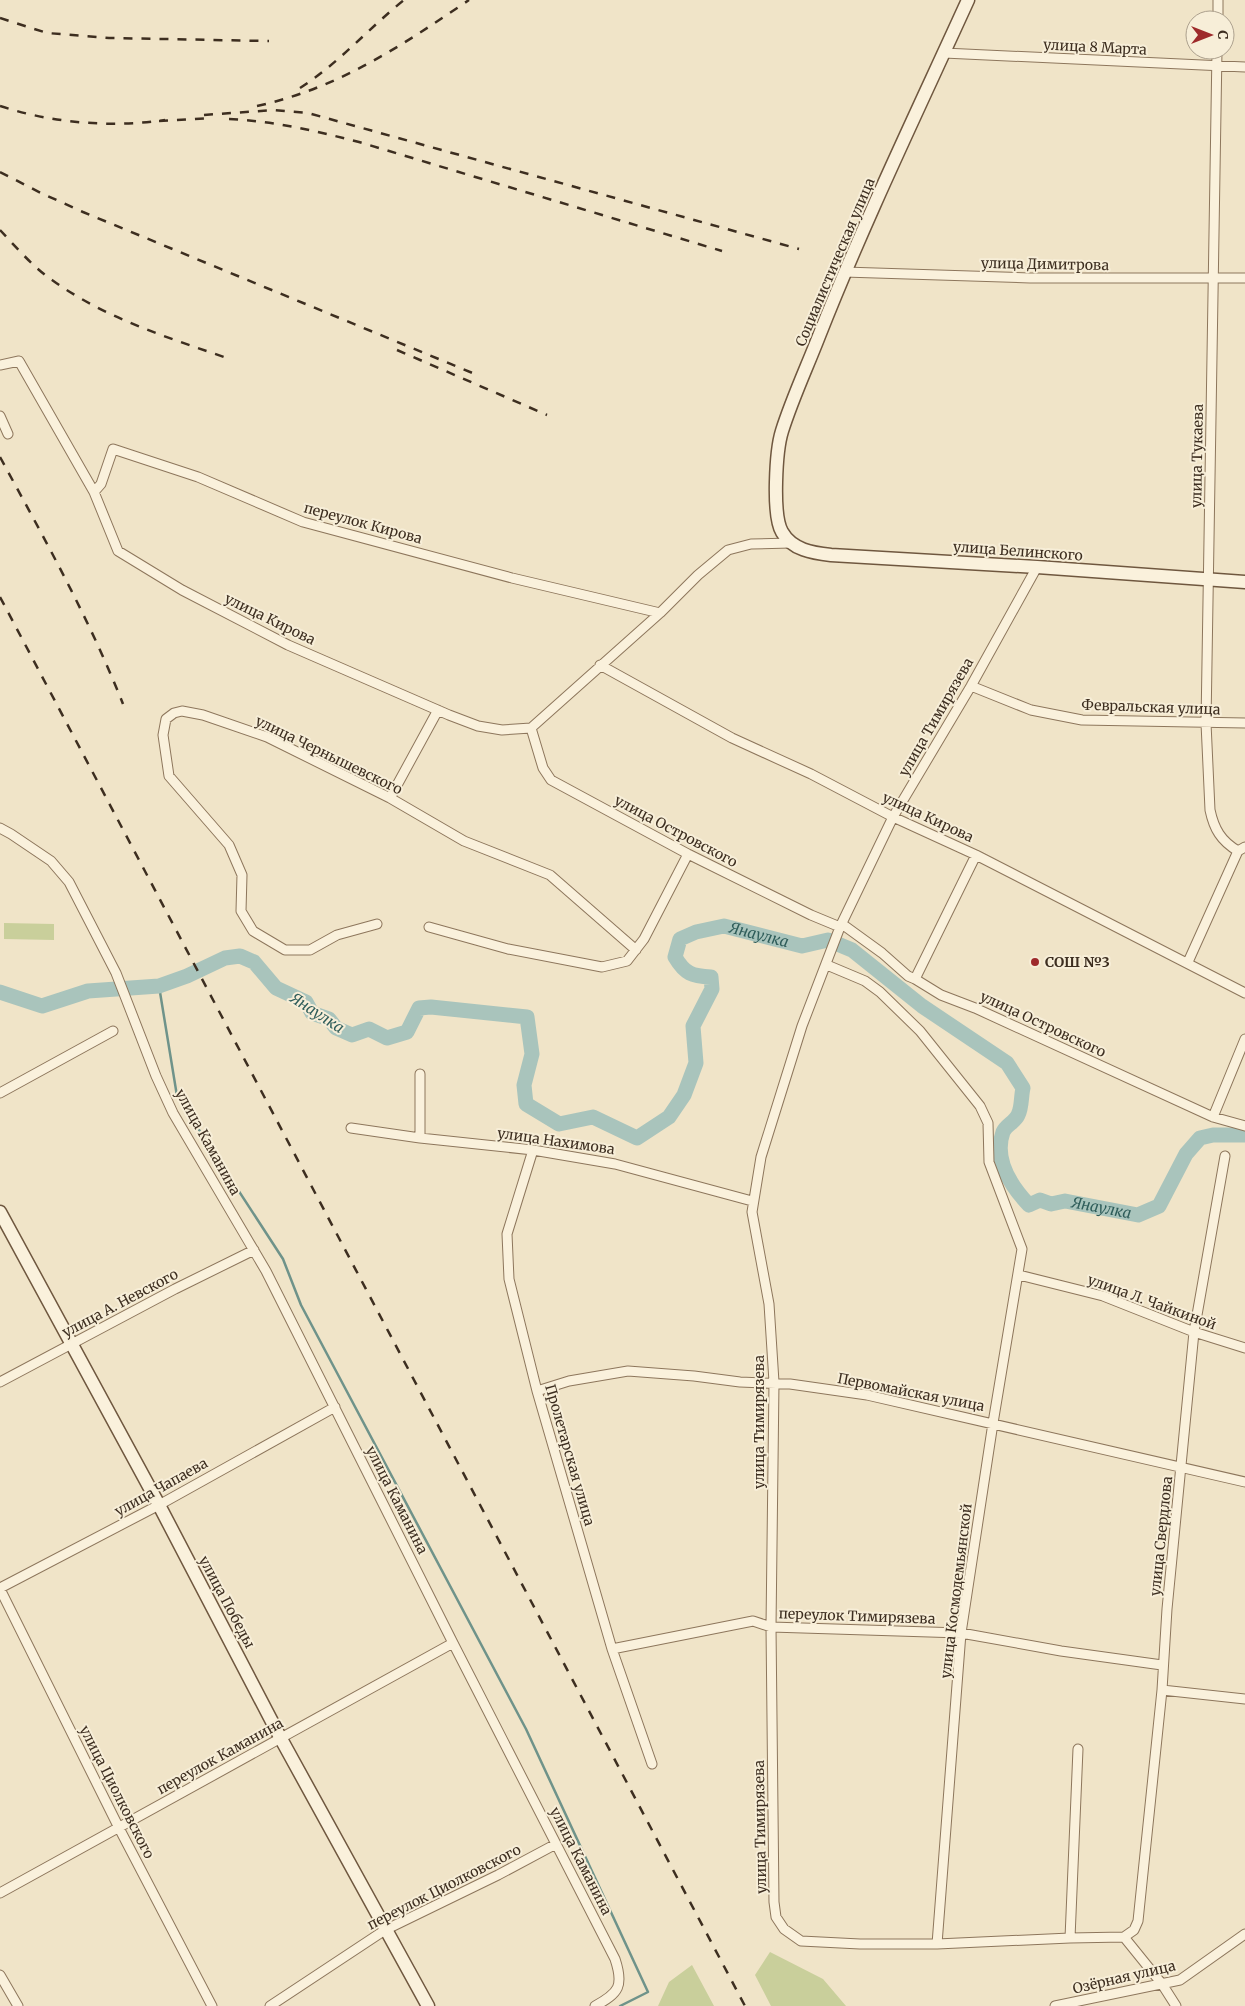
<svg xmlns="http://www.w3.org/2000/svg" width="1245" height="2006" viewBox="0 0 1245 2006" font-family="Merriweather,serif">
<style>
.green{fill:#c9cf9b}
.lines{fill:none;stroke-linecap:round;stroke-linejoin:round}
.stream{stroke:#6f938a;stroke-width:2.5}
.river{stroke:#a9c4bc;stroke-width:15}
.street-casing{stroke:#8d765c;stroke-width:11}
.secondary-casing{stroke:#6f573f;stroke-width:15}
.street{stroke:#faf1dc;stroke-width:9}
.secondary{stroke:#faf1dc;stroke-width:12}
.rail{stroke:#3d2e20;stroke-width:2.5;stroke-dasharray:9 9;stroke-linecap:butt}
.poi-dot{fill:#9e2a2b;stroke:#f7eed8;stroke-width:2}
.labels{text-anchor:middle;stroke-width:4;stroke-linejoin:round;paint-order:stroke}
.street-label{font-size:14px;fill:#3d2e20;stroke:#f7eed8}
.poi-label{font-size:14px;font-weight:bold;fill:#3d2e20;stroke:#f7eed8;text-anchor:start}
.water-label{font-size:15px;font-style:italic;fill:#2f5d5a;stroke:#f7eed8}
</style>
<rect width="100%" height="100%" fill="#f0e4c8"/>
<path class="green" d="M4,923L54,924V940L4,939Z
M770,1952L823,1979L846,2006H771L755,1975Z
M692,1965L714,2006H658L669,1982Z"/>
<g class="lines">
<path class="stream" d="M159,986L177,1096L283,1259L301,1305L526,1729L648,1992L620,2006"/>
<path class="river" id="s1" d="M0,992L42,1006L88,991L159,986L187,976L225,958L240,956L254,962L276,988L306,1002L312,1013L329,1019L336,1028L352,1035L369,1029L387,1038L407,1032L419,1008L431,1007L527,1017L532,1054L524,1085L526,1104L559,1124L593,1117L637,1138L669,1117L684,1095L696,1063L693,1026L712,989L711,977C692,976 685,974 675,957L680,939L696,932L724,926L802,946L828,940L852,950L922,1006L1007,1063L1023,1088C1021,1096 1022,1108 1018,1115C1015,1122 1006,1125 1003,1132C993,1160 1012,1187 1029,1205L1040,1200L1051,1204L1065,1201L1138,1215L1159,1206L1186,1154L1200,1138L1213,1135H1245"/>
<defs>
<path id="street" d="M1218,20V0
M1217,50L1206,723L1210,810C1214,829 1221,841 1238,851
M944,53L1245,67
M844,272L1030,278H1245
M0,365L19,361L94,492L118,551L182,590L288,645L449,715L478,726L502,730L531,728L660,613L698,575L728,550L751,544L791,543
M0,416L8,434
M94,492L101,484L113,449L198,477L303,522L512,578L660,613
M1037,567L971,686L893,817L840,927L802,1026L761,1157L752,1212L769,1304L774,1382L771,1627L774,1902L776,1917L784,1929L801,1941L860,1944H937L1070,1938L1124,1937L1134,1930L1138,1921L1162,1690L1167,1609L1194,1332L1225,1156
M600,665L732,738L811,774L893,817L976,855L1245,993
M971,686L1031,710L1082,720L1245,723
M531,728L543,768L551,780L688,854L811,915L840,927
M390,798L438,710
M0,828L11,834L51,861L69,882L116,973L156,1076L173,1113L266,1271L453,1643L615,1959C624,1986 619,1993 595,2006
M377,924L337,935L310,950H285L253,931L241,911L242,875L229,845L169,776L163,735L166,719L174,713L182,711L203,715L267,737L390,798L464,841L550,875L636,950
M842,924L882,953L908,976L915,979L941,995L975,1008L1213,1117L1245,1126
M429,927L508,949L602,967L627,961L644,939L688,854
M1188,962L1238,851L1245,847
M827,965L865,981L880,992L920,1031L980,1106L988,1123L989,1162L1022,1249L993,1423L961,1633L937,1944
M915,979L976,855
M420,1074V1138
M0,1093L113,1031
M1213,1117L1245,1039
M351,1128L420,1138L533,1150L615,1164L752,1201
M533,1150L507,1234L509,1279L537,1391L612,1649L652,1764
M1019,1275L1103,1296L1194,1332L1245,1348
M0,1382L175,1289L254,1250
M537,1391L569,1381L628,1371L694,1376L740,1382L790,1384L867,1395L1245,1482
M0,1588L159,1505L335,1407
M0,1589L119,1828L212,2006
M612,1649L753,1621L771,1627L961,1633L1061,1651L1162,1665
M1162,1690L1245,1699
M0,1893L453,1643
M1124,1937L1162,1984L1176,2006
M1070,1938L1078,1749
M0,1975L18,2006
M270,2006L385,1930L498,1875L556,1844
M1055,2006L1180,1980L1245,1934"/>
<path id="secondary" d="M968,0C917,112 864,222 819,336C807,367 792,399 782,431C776,450 772,515 782,532C792,550 813,553 831,555L1037,567L1245,582
M0,1212L159,1505L280,1737L428,2006"/>
</defs>
<use href="#street" class="street-casing"/>
<use href="#secondary" class="secondary-casing"/>
<use href="#street" class="street"/>
<use href="#secondary" class="secondary"/>
<path class="rail" d="M0,18L47,33L109,38L269,41
M300,88C339,63 368,29 404,0
M0,106C52,123 111,128 165,120
M257,106C339,88 401,46 469,0
M204,115L274,110L308,113L799,249
M229,119C274,121 316,131 359,142L722,251
M159,121L211,118
M0,172L41,193L83,212L475,374
M0,230C16,247 33,267 52,280C105,318 166,337 227,358
M397,350L547,415
M0,457C44,538 89,618 123,704
M0,597L745,2006"/>
</g>
<circle class="poi-dot" cx="1035" cy="962" r="5"/>
<g class="labels">
<g class="street-label">
<text transform="translate(1095 47) rotate(3)" y="5">улица 8 Марта</text>
<text transform="translate(835 262) rotate(-67)" y="5">Социалистическая улица</text>
<text transform="translate(1045 264) rotate(1)" y="5">улица Димитрова</text>
<text transform="translate(1197 456) rotate(-89)" y="5">улица Тукаева</text>
<text transform="translate(363 523) rotate(15)" y="5">переулок Кирова</text>
<text transform="translate(1018 551) rotate(4)" y="5">улица Белинского</text>
<text transform="translate(270 619) rotate(26)" y="5">улица Кирова</text>
<text transform="translate(1151 707) rotate(2)" y="5">Февральская улица</text>
<text transform="translate(936 717) rotate(-60)" y="5">улица Тимирязева</text>
<text transform="translate(329 755) rotate(26)" y="5">улица Чернышевского</text>
<text transform="translate(928 817) rotate(25)" y="5">улица Кирова</text>
<text transform="translate(676 831) rotate(28)" y="5">улица Островского</text>
<text transform="translate(1043 1024) rotate(25)" y="5">улица Островского</text>
<text transform="translate(556 1141) rotate(8)" y="5">улица Нахимова</text>
<text transform="translate(208 1142) rotate(61)" y="5">улица Каманина</text>
<text transform="translate(1152 1302) rotate(20)" y="5">улица Л. Чайкиной</text>
<text transform="translate(120 1303) rotate(-28)" y="5">улица А. Невского</text>
<text transform="translate(911 1392) rotate(11)" y="5">Первомайская улица</text>
<text transform="translate(759 1422) rotate(-90)" y="5">улица Тимирязева</text>
<text transform="translate(570 1455) rotate(74)" y="5">Пролетарская улица</text>
<text transform="translate(161 1487) rotate(-29)" y="5">улица Чапаева</text>
<text transform="translate(397 1500) rotate(63)" y="5">улица Каманина</text>
<text transform="translate(1161 1536) rotate(-84)" y="5">улица Свердлова</text>
<text transform="translate(956 1591) rotate(-83)" y="5">улица Космодемьянской</text>
<text transform="translate(227 1602) rotate(62)" y="5">улица Победы</text>
<text transform="translate(857 1616) rotate(2)" y="5">переулок Тимирязева</text>
<text transform="translate(220 1756) rotate(-29)" y="5">переулок Каманина</text>
<text transform="translate(117 1792) rotate(63)" y="5">улица Циолковского</text>
<text transform="translate(760 1827) rotate(-91)" y="5">улица Тимирязева</text>
<text transform="translate(581 1861) rotate(63)" y="5">улица Каманина</text>
<text transform="translate(444 1887) rotate(-27)" y="5">переулок Циолковского</text>
<text transform="translate(1124 1977) rotate(-13)" y="5">Озёрная улица</text>
</g>
<g class="poi-label">
<text x="1045" y="967">СОШ №3</text>
</g>
<g class="water-label">
<text dy="5" stroke="none"><textPath href="#s1" startOffset="1132">Янаулка</textPath></text>
<text transform="translate(317 1013) rotate(33)" y="5">Янаулка</text>
<text dy="5" stroke="none"><textPath href="#s1" startOffset="1658">Янаулка</textPath></text>
</g>
</g>
<g transform="translate(1210 35) rotate(90)"><circle r="24" fill="#f7eed8" stroke="#ada18e"/>
<path d="M0-4L9 19L0 12L-9 19Z" fill="#9e2a2b"/>
<text y="-8" font-size="14" font-weight="bold" text-anchor="middle" fill="#3d2e20">С</text>
</g>
</svg>
